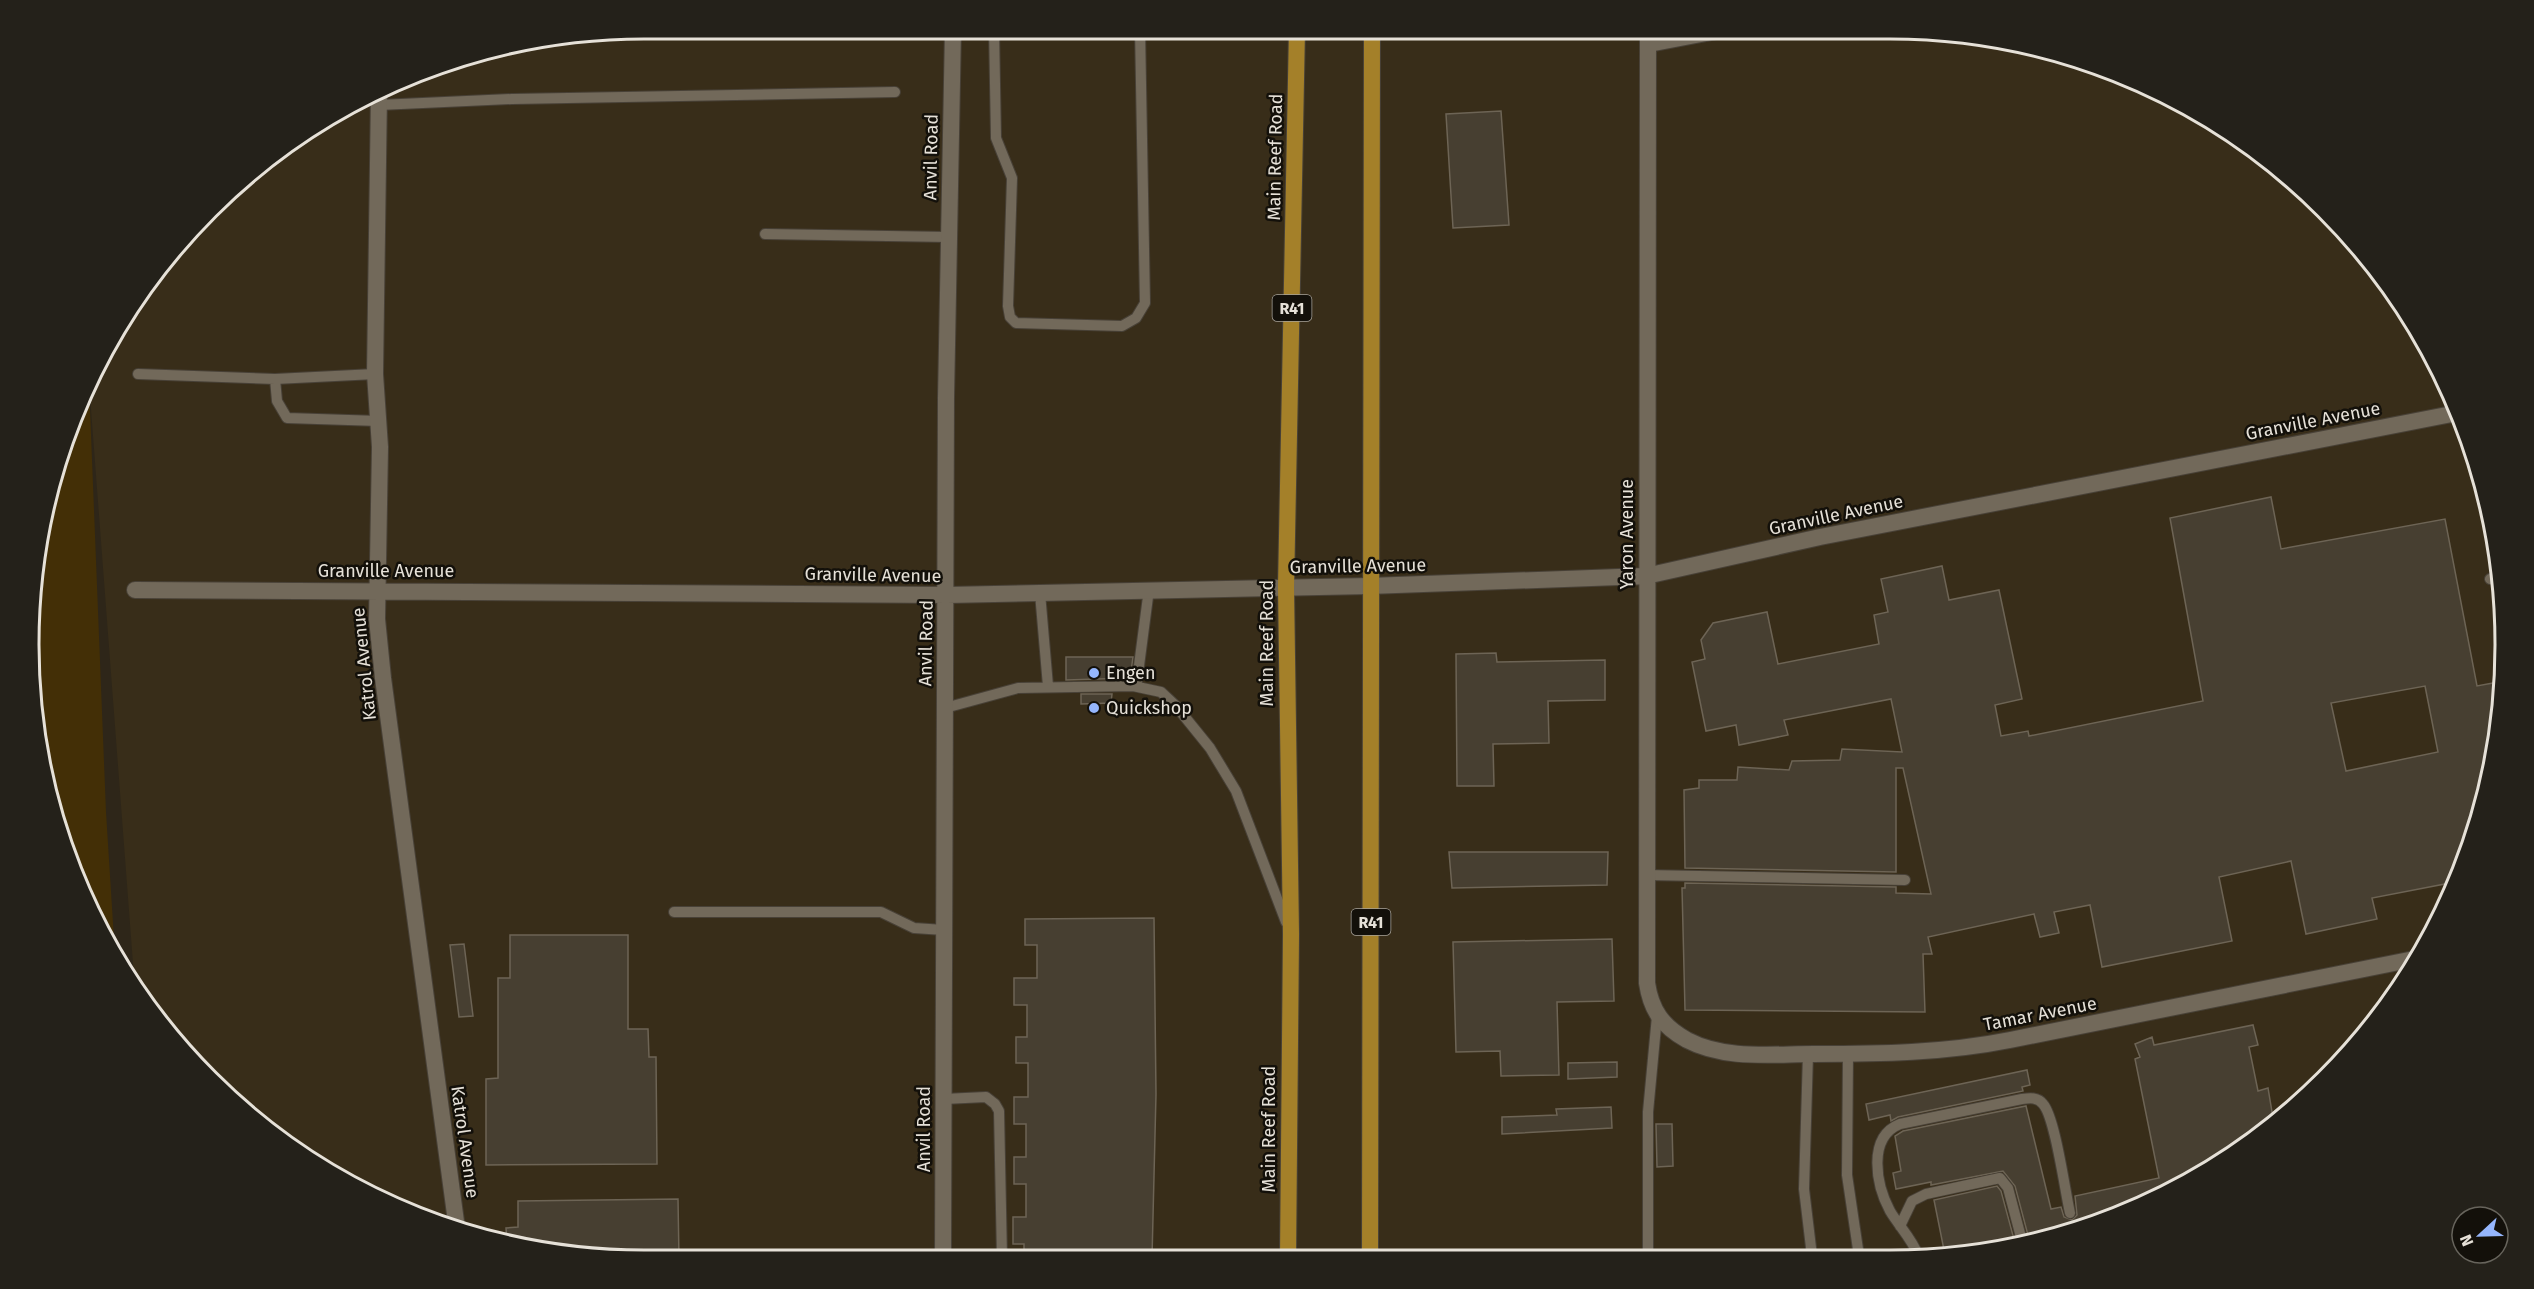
<svg xmlns="http://www.w3.org/2000/svg" width="2534" height="1289" viewBox="0 0 2534 1289" font-family="'Fira Sans',sans-serif">
<style>
.built{fill:#382d19}
.green{fill:#432f06}
.building{fill:#473f31;stroke:#6d6455;stroke-width:1.5;fill-rule:evenodd}
.lines{fill:none;stroke-linecap:round;stroke-linejoin:round}
.service-casing{stroke:#484137;stroke-width:12}
.minor-casing{stroke:#484137;stroke-width:18}
.primary-casing{stroke:#484137;stroke-width:18}
.service{stroke:#72695a;stroke-width:10}
.minor{stroke:#72695a;stroke-width:16}
.primary{stroke:#a48029;stroke-width:16}
.poi-dot{fill:#95b6fd;stroke:#13100a;stroke-width:2}
.labels{text-anchor:middle;stroke-width:5;stroke-linejoin:round;paint-order:stroke}
.shield{fill:#13100a;stroke:#a7a29a;stroke-width:1.5}
.shield-label{font-size:16px;font-weight:bold;fill:#e6e1d8}
.street-label{font-size:18px;fill:#e6e1d8;stroke:#13100a}
.poi-label{font-size:18px;fill:#e6e1d8;stroke:#13100a;text-anchor:start}
.rim{fill:none;stroke:#e6e1d8;stroke-width:3}
</style>
<rect width="100%" height="100%" fill="#2e2619"/>
<path class="built" d="M645,29L1929,30L2049,50L2162,92L2265,156L2353,239L2423,337L2473,447L2500,564L2504,685L2484,804L2442,917L2353,1050L2264,1133L2125,1214L1970,1255L605,1259L485,1240L372,1197L270,1133L209,1080L135,990L89,383L132,303L182,238L269,156L337,111L446,61L525,40Z"/>
<path class="green" d="M89,384L106,812L115,955L76,881L49,804L30,685V604L49,485L76,408Z"/>
<path class="building" d="M1501,111L1509,225L1453,228L1446,114Z
M2271,497L2281,549L2445,519L2477,686L2504,681V685L2484,804L2455,882L2372,898L2377,919L2306,934L2291,861L2219,877L2232,941L2102,967L2090,905L2054,912L2059,933L2040,937L2034,914L1928,937L1932,954H1923L1925,1012L1685,1010L1682,888H1685V883L1896,887V893L1931,894L1903,768H1896V872L1685,868L1684,790L1699,788V780H1737L1738,767L1789,770L1792,761L1840,760L1842,749L1902,752L1891,699L1784,720L1788,735L1739,745L1736,725L1706,731L1692,662L1705,659L1701,640L1713,623L1767,612L1778,664L1879,644L1874,615L1888,612L1881,579L1942,566L1949,600L1999,590L2022,699L1995,705L2001,736L2028,731L2029,736L2203,701L2170,518ZM2425,686L2438,752L2346,771L2331,703Z
M1496,653L1497,662L1605,660V700L1548,701L1549,743L1493,744L1494,786H1457L1456,654Z
M1066,657H1133L1130,678L1066,680Z
M1081,694H1112L1111,703L1081,704Z
M1449,852H1608L1607,885L1452,888Z
M1154,918L1156,1094L1152,1258H1024V1244H1013V1217H1026V1184H1014V1157H1026V1124H1014V1097H1028V1063H1016V1037H1027V1005H1014V978H1037V945H1025V919Z
M510,935H628V1029H648L649,1057H656L657,1164L486,1165V1079L498,1078V978H510Z
M1612,939L1614,1001L1557,1002L1559,1075L1501,1076L1500,1051L1456,1052L1453,942Z
M464,944L473,1016L459,1017L450,945Z
M2253,1025L2258,1045L2249,1047L2258,1091L2268,1088L2274,1124L2264,1133L2125,1214L2042,1232L2043,1236L2029,1239L2015,1186L2003,1171L1931,1185V1182L1896,1189L1893,1173L1901,1171L1895,1136L1903,1131L2026,1106L2051,1209L2061,1207L2064,1217L2072,1220L2077,1215L2075,1196L2159,1178L2135,1059L2140,1057L2135,1044L2152,1037L2154,1045Z
M1617,1062V1077L1568,1079V1063Z
M2027,1070L2030,1085L2022,1087L2023,1091L1898,1117L1891,1121L1890,1115L1869,1120L1866,1104Z
M1611,1107L1612,1128L1502,1134V1117L1557,1115L1556,1109Z
M1656,1124H1672L1673,1166L1657,1167Z
M1997,1186L2001,1191L2015,1243L1970,1255H1945L1934,1200Z
M678,1199L679,1259H605L507,1243L506,1228L518,1227V1201Z"/>
<g class="lines">
<defs>
<path id="service" d="M994,29L996,138L1012,178L1008,306L1010,317L1016,323L1122,326L1136,318L1145,303L1140,29
M379,105L512,99L895,92
M765,234L949,237
M138,374L275,379L375,374
M275,379L277,401L287,418L379,421
M2490,579L2501,577
M1040,593L1048,686
M1133,686L1161,692L1176,706L1210,748L1236,791L1286,922
M945,708L1018,688L1133,686L1137,681L1149,589
M1645,875L1905,880
M674,912H881L914,928L944,930
M1808,1054L1804,1189L1812,1256
M1848,1054L1847,1175L1859,1256
M944,1099L986,1097L995,1104L999,1111L1002,1258
M1900,1226L1912,1201L1926,1194L2000,1178L2008,1188L2022,1241
M1918,1255C1912,1239 1899,1226 1890,1211C1876,1185 1867,1137 1900,1124L2022,1099C2030,1098 2038,1097 2043,1104C2055,1117 2065,1191 2070,1213
M1648,1256V1112L1657,1016"/>
<path id="minor" d="M1648,30L1647,983C1651,1010 1662,1026 1687,1040C1725,1060 1772,1054 1813,1054C1879,1054 1945,1053 2010,1040L2414,959
M1649,44L1722,30
M379,92L375,374L380,447L377,619L383,678L457,1229
M135,590L947,595L1369,586L1646,576L1820,537L2457,413
M943,1258L946,398L953,29"/>
<path id="primary" d="M1288,1257L1291,934L1286,587L1297,29
M1370,1257L1372,29"/>
</defs>
<use href="#service" class="service-casing"/>
<use href="#minor" class="minor-casing"/>
<use href="#primary" class="primary-casing"/>
<use href="#service" class="service"/>
<use href="#minor" class="minor"/>
<use href="#primary" class="primary"/>
</g>
<g class="poi-dot">
<circle cx="1094" cy="673" r="6"/>
<circle cx="1094" cy="708" r="6"/>
</g>
<g class="labels">
<g class="shield">
<rect x="1272.5" y="295" width="39" height="26" rx="4.5"/>
<rect x="1351.5" y="909" width="39" height="26" rx="4.5"/>
</g>
<g class="shield-label">
<text x="1292" y="314">R41</text>
<text x="1371" y="928">R41</text>
</g>
<g class="street-label">
<text transform="translate(931 157) rotate(-89)" y="6">Anvil Road</text>
<text transform="translate(1275 157) rotate(-89)" y="6">Main Reef Road</text>
<text transform="translate(2313 421) rotate(-11)" y="6">Granville Avenue</text>
<text transform="translate(1836 515) rotate(-12)" y="6">Granville Avenue</text>
<text transform="translate(1627 534) rotate(-90)" y="6">Yaron Avenue</text>
<text transform="translate(1358 566) rotate(-1)" y="6">Granville Avenue</text>
<text x="386" y="577">Granville Avenue</text>
<text transform="translate(873 575) rotate(1)" y="6">Granville Avenue</text>
<text transform="translate(926 643) rotate(-89)" y="6">Anvil Road</text>
<text transform="translate(1267 643) rotate(-90)" y="6">Main Reef Road</text>
<text transform="translate(364 664) rotate(-96)" y="6">Katrol Avenue</text>
<text transform="translate(2040 1014) rotate(-11)" y="6">Tamar Avenue</text>
<text transform="translate(924 1129) rotate(-90)" y="6">Anvil Road</text>
<text transform="translate(1269 1129) rotate(-90)" y="6">Main Reef Road</text>
<text transform="translate(465 1142) rotate(82)" y="6">Katrol Avenue</text>
</g>
<g class="poi-label">
<text x="1106" y="679">Engen</text>
<text x="1106" y="714">Quickshop</text>
</g>
</g>
<path d="M0 0H2534V1289H0ZM644 39H1890A605 605 0 0 1 2495 644V645A605 605 0 0 1 1890 1250H644A605 605 0 0 1 39 645V644A605 605 0 0 1 644 39Z" fill="#24211a" fill-rule="evenodd"/>
<path class="rim" d="M644 39H1890A605 605 0 0 1 2495 644V645A605 605 0 0 1 1890 1250H644A605 605 0 0 1 39 645V644A605 605 0 0 1 644 39Z"/>
<g transform="translate(2480 1235) rotate(248)"><circle r="28" fill="#13100a" stroke="#67645c" stroke-width="1.5"/>
<path d="M0-4.5L10 22L0 15L-10 22Z" fill="#95b6fd"/>
<text y="-9" font-size="16" font-weight="bold" text-anchor="middle" fill="#e6e1d8">N</text>
</g>
</svg>
